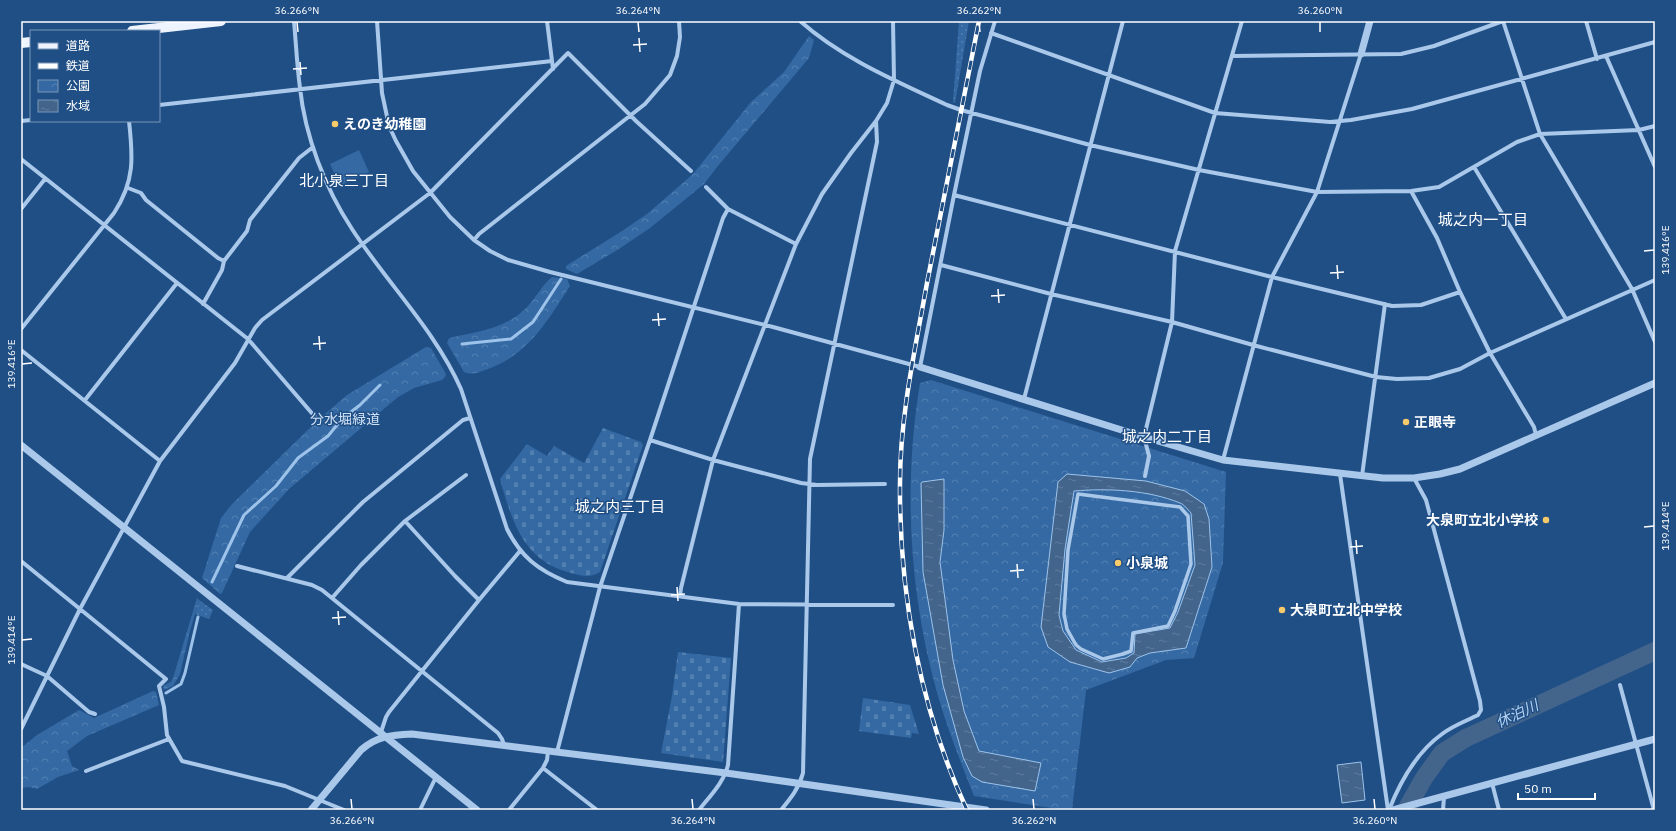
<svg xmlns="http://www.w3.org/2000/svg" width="1676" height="831" viewBox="0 0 1676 831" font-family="'IBM Plex Sans','Noto Sans JP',sans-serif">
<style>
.grass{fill:url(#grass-dots)}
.cemetery{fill:url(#cemetery-stones)}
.park{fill:url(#park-crowns)}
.pitch{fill:#3469a3}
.water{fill:url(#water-ripples);stroke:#9dc3eb;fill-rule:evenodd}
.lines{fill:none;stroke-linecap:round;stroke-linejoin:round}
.stream{stroke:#9dc3eb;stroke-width:3}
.river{stroke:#43658c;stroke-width:18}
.pedestrian{stroke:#aac8ea;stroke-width:3.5}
.minor{stroke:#aac8ea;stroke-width:4}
.tertiary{stroke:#aac8ea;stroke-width:7}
.primary{stroke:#edf4fe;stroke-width:10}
.rail-casing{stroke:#fff;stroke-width:4.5}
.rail{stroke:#204f86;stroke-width:3;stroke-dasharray:9;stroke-linecap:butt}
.ticks{fill:none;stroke:#fff;stroke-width:1.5}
.poi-dot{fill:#f7cb6a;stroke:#204f86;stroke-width:1.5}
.labels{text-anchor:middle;stroke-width:3;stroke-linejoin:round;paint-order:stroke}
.poi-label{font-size:14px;font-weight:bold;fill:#fff;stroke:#204f86;text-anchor:start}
.park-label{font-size:14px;fill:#cee2f7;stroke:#204f86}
.neighbourhood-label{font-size:15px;fill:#fff;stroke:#204f86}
.water-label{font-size:15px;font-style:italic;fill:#b5d2f1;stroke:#204f86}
.neatline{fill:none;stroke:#fff;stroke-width:1.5}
.ticks-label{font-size:10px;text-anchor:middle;fill:#fff}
</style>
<defs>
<pattern id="grass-dots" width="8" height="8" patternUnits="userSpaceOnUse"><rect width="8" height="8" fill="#3469a3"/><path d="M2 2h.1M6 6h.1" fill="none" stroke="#5280b1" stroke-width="1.8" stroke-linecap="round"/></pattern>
<pattern id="cemetery-stones" width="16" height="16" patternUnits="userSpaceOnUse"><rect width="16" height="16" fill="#3469a3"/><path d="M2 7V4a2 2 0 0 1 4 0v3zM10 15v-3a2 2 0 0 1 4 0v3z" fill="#5280b1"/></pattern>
<pattern id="park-crowns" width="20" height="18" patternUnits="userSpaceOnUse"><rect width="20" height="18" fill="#3469a3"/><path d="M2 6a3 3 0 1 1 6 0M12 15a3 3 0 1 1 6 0" fill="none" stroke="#5280b1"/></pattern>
<pattern id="water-ripples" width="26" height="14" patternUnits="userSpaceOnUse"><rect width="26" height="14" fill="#43658c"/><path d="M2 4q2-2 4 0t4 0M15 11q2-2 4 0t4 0" fill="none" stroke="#5f7c9d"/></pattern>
</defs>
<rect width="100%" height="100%" fill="#204f86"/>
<path class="grass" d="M959,21H969L955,103L953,102Z
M199,600L213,610L209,619L195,614Z"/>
<path class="cemetery" d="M603,428L641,442L643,445L600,572C591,578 581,576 571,573C523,561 512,521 500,479L527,444L547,456L554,446L584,463Z
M678,652L731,658L723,762L661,753L672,696Z
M863,698L910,705L919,734L912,733L911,738L859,731Z"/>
<path class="park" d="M809,36L814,40L809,58L717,167L704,184L650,228L619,249L577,274L566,269V266L569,264L619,233L647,214L693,174L751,102L784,72Z
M552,277L567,279L570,286C548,320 528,355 488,369C479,372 472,376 464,372L447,343L449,338C475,332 504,329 524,310C535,300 541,286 552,277Z
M426,347L431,348L446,374L445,377L442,380L414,388L398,397L289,489L250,532L222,593L220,594L202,578L221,518L232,504L318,420L347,395Z
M931,380L1226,472L1223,563L1194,658L1166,660L1086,690L1072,810H1064L974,796C961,763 948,730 938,696C909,595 903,486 920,383Z
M197,598L199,600L190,631L180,674L173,686L164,690L163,686L172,681L173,678Z
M153,691L156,692L159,705L87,736L67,751L72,766L79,770L58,777L37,789L29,787L21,788V748L37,735L79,710L94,718Z"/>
<path class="pitch" d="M359,150L369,172L340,186L330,164Z"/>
<path class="water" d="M1067,474L1146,481L1185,491L1204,504L1209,519L1212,567L1186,648L1150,653L1137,658L1130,667L1109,673L1070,662L1048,647L1041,627L1058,482ZM1074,491C1108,488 1148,490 1180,503C1184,504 1188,510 1191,513L1195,565L1178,612L1170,628L1135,634L1134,653L1126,658L1102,662L1076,650L1063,631L1059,615L1065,549Z
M944,479V530L940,562L953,660L964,711L979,751L1041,763L1035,791L982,782L972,776L963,757L943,685L923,572L921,483L922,482Z
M1361,762L1365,800L1342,803L1337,765Z"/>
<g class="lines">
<path class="stream" d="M462,344L511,339L533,322L561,279
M212,582L244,515L276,486L298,458L328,436L342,419L360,405L380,385
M166,693L181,684L185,673L198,617"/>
<path class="river" d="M1406,810L1424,778L1442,753L1466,738L1655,651"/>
<path class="pedestrian" d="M1078,494L1180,507L1188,516L1191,564L1175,611L1168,626L1133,633L1131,651L1123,654L1103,659L1081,649L1076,645L1067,629L1064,614L1068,550Z"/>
<path class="minor" d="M294,21C296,43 297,66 300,88C305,136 325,188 352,229C387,283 435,330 461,389L507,529C521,557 538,570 567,582L739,604L893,605
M377,21L382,93L389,126L396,141L413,171L450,217L474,240L490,251L508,260L550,272L773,327L920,367L954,195L980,71L995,21
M547,21L553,69
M800,21C843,59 896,81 947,105L961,110L1090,145L1199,170L1317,192L1411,191L1439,187L1517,142L1540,134L1639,130L1655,126
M1503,21L1540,134L1632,289L1655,342
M1586,21L1597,59
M991,33L1215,113L1330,122L1351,120L1412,109L1655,42
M1232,56L1401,54L1434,46L1503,21
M1606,56L1655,167
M159,105L552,61
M21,121L31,120
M21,159L248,339L316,418
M1474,167L1566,319
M706,187L728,209L796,244
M128,188L141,193L146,200L218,258L224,261
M1411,191L1437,238L1460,292L1490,353L1534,427L1536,435
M954,195L1272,277L1392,306L1421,305L1460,292
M21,209L45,179
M474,240L479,234L645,104L670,75L677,56L680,37L679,21
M941,265L1051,294L1172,322L1253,345L1376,377L1397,379L1429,378L1460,369L1490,353L1655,280
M203,304L222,270L224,261L247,231L250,220L299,158L313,147
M21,329L114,213C135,181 133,157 129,121
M21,350L160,461
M1024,399L1123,21
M85,400L177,283
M650,440L713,460L801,483L817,485L885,484
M1223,460L1272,277L1317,192L1361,54
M1340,474L1388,810
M1145,476L1149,456L1144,437L1172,322L1175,251L1242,21
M1362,476L1385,304
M405,521L455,576L479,600
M21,561L166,679L159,686L164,707L167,735L182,761L285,786L344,810
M237,566L312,585L322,590L498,733L502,739L504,745
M287,578L363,502L463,420L470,418
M680,596L681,588L713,460L796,244L822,194L851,153L876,121L887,103L894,80L893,21
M332,598L361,565L405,521L466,475
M21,664L47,676L89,712L95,714
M1620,685L1654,810
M21,729L80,609L160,461L235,363L255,328L262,320L430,193L568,53L636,121L691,171
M381,732L386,717L389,712L479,600L520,551
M557,752L600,587L650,440L723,218L728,209
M543,768L597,810
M86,771L169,739
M1492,783L1499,810
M420,810L436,777
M509,810L543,768L547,760L548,751
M699,810C710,796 724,782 728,765L739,604
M781,810C791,798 799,788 803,773L810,459L877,142L876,121
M1389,810C1400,782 1417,752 1442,734C1452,726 1466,721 1478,715L1481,710L1480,701L1426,500L1414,478
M1443,810L1444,797"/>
<path class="tertiary" d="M1361,54L1370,21
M920,367L1144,437L1223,460L1383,478H1414L1440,474L1460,469L1655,383
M21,445L477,810
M311,810L361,750C377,736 391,735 412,734L726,773L986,810
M1393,810L1655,739"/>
<path class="primary" d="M132,31L221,21
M21,43L31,42"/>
<defs>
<path id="rail" d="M967,810C920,709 899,595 900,483C900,416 915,350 927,283C944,196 962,108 979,21"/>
</defs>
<use href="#rail" class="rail-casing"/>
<use href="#rail" class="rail"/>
</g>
<path class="ticks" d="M297,22L298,32M638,22L639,32M979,22L980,32M1320,22V32M639,38L640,52M633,45L647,44M300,62L301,75M293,69L307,68M1644,251L1654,250M1337,265L1338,279M1330,273L1344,272M998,289L999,303M991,296L1005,295M658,313L659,326M652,320L666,319M319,336L320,350M313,344L326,343M22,364L32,363M1644,527L1654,526M1356,540L1357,554M1350,547L1363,546M1017,564L1018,578M1010,571L1024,570M677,587L678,601M671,595L685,594M338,611L339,625M332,618L346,617M22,640L32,639M351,799L352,809M692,799L693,809M1033,799L1034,809M1374,799L1375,809"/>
<g class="poi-dot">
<circle cx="335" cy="124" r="4"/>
<circle cx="1406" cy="422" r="4"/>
<circle cx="1546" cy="520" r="4"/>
<circle cx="1118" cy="563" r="4"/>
<circle cx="1282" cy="610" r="4"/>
</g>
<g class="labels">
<g class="poi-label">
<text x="343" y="129">えのき幼稚園</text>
<text x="1414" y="427">正眼寺</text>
<text x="1538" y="525" text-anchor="end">大泉町立北小学校</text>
<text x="1126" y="568">小泉城</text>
<text x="1290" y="615">大泉町立北中学校</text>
</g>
<g class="park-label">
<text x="345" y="424">分水堀緑道</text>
</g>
<g class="neighbourhood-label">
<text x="344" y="186">北小泉三丁目</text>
<text x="1483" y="225">城之内一丁目</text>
<text x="1167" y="442">城之内二丁目</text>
<text x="620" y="512">城之内三丁目</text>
</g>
<g class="water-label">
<text transform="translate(1517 714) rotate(-25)" y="5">休泊川</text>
</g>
</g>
<rect width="1676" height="831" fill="none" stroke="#204f86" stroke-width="44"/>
<rect x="30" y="30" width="130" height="92" fill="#204f86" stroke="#7995b6"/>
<rect x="38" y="43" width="20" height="6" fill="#edf4fe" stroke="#7995b6"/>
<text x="66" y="50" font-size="12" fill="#ffffff">道路</text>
<rect x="38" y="63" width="20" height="6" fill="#ffffff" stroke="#7995b6"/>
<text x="66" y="70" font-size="12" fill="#ffffff">鉄道</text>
<rect x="38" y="80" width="20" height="12" fill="url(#park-crowns)" stroke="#7995b6"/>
<text x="66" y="90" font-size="12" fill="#ffffff">公園</text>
<rect x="38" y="100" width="20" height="12" fill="url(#water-ripples)" stroke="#7995b6"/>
<text x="66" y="110" font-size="12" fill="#ffffff">水域</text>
<path d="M1518 793v6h77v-6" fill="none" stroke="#ffffff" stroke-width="2"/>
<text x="1524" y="793" font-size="12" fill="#ffffff" stroke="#204f86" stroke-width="3" paint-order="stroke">50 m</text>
<rect x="22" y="22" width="1632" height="787" class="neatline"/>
<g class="ticks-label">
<text x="297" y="14">36.266°N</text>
<text x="638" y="14">36.264°N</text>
<text x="979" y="14">36.262°N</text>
<text x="1320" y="14">36.260°N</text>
<text transform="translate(1665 250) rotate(-90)" y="4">139.416°E</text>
<text transform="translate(11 364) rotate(-90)" y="4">139.416°E</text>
<text transform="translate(1665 526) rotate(-90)" y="4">139.414°E</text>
<text transform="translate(11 640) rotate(-90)" y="4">139.414°E</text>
<text x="352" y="824">36.266°N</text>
<text x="693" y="824">36.264°N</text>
<text x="1034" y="824">36.262°N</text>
<text x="1375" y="824">36.260°N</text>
</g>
</svg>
